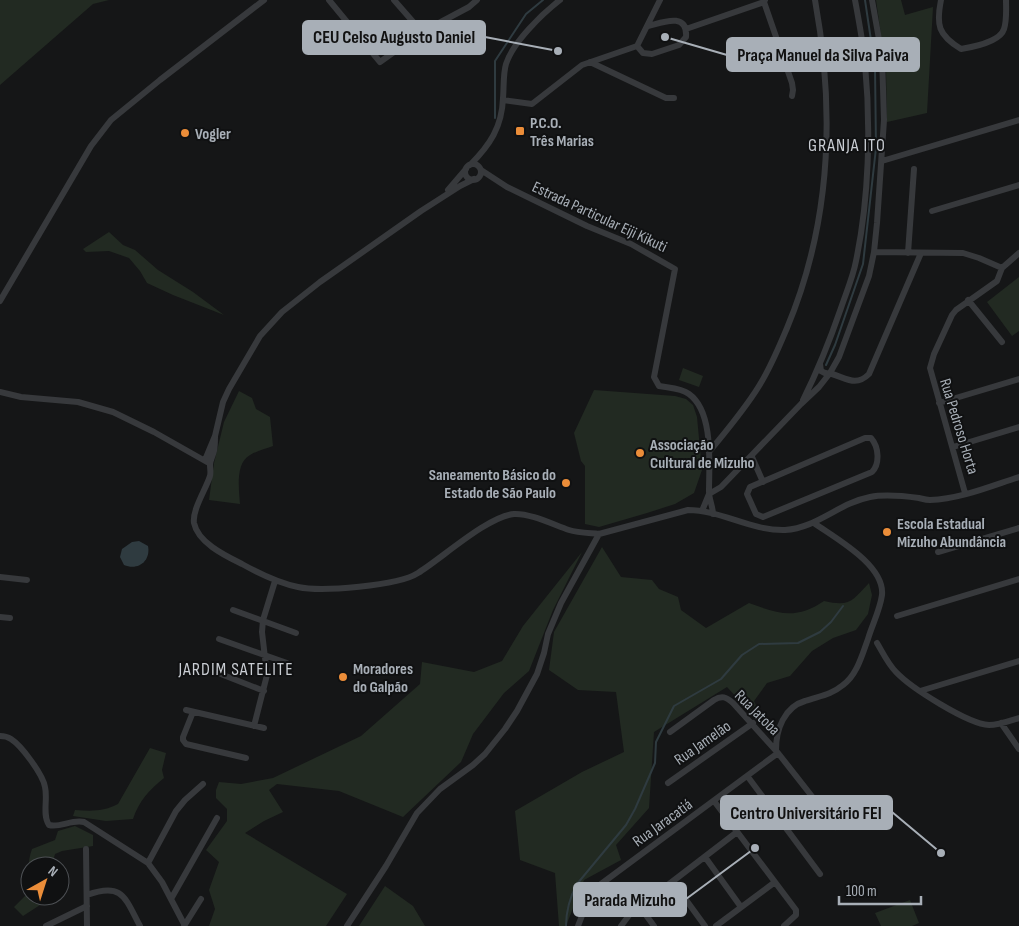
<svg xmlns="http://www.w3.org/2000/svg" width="1019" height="926" viewBox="0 0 1019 926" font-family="'Sofia Sans Condensed',sans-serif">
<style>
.green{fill:#222a22}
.water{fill:#2f3b40}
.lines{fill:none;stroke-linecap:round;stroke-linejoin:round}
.stream{stroke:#2f3b40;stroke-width:2}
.minor{stroke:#37393c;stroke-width:6}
.poi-dot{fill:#eb8d39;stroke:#101112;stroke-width:2}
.labels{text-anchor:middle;stroke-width:4;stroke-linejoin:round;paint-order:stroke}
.poi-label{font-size:16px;font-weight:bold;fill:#a8afb7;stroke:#101112;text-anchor:start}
.street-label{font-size:16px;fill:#a8afb7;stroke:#101112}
.neighbourhood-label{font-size:18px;letter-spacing:1px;fill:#c9cdd3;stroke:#101112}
.leader{fill:none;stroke:#a8afb7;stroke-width:2}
.callout-dot{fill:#a8afb7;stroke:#101112;stroke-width:2}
.callout{fill:#a8afb7;stroke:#a8afb7;stroke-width:2}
.callout-label{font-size:18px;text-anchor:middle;font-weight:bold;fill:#111}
</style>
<rect width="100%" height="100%" fill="#151617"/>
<path class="green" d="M0,0H109L93,4L0,85Z
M876,0H901L905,15L933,7L927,113L887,122L886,69Z
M109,232L123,245L135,250L158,270L193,292L224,315L173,295L147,283L140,271L129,258L109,251L86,252L83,249Z
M1019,277V331L1012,336L987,302Z
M683,368L703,376L699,387L679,380Z
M594,390L675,396L686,399L693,405L697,417L702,470L694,493L675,504L647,513L599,527L585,524V466L581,461L574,433Z
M239,391L252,398L256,409L270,417L273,446C265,449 257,451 250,455C235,463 239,490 240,504L209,500L214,463L224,422Z
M602,547L621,577L652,580L659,589L678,597L681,610L706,628L749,603C779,614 796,620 824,601C850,607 852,601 869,583L872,595L868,614L856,630L833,638L812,651L790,676L767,683L754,701L768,732L727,687L654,732L649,808L616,845L621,860L584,880L566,926H559L555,873L520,860L515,811L582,772L624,752L616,692L578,690L549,670L554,632Z
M582,552L553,610L529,671L504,693L473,734L461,762L403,817L339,791L277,784L269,790L283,812L264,821L245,833L347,894L326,926H209L215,909L209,890L219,862L206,850L227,821V809L216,798V790L219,782L241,784L273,778L361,736L420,684L422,662L474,672L502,661L523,626Z
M150,748L166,753L162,770L164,778C149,790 139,801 133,819L106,821L73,816L75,810C90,811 103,812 118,804Z
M75,826L93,835V846L62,851L55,854L53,861L56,866H30V880C28,869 28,860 32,849L55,840L58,831Z
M30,881V896H54L23,916L14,907L27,894Z
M385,886L413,906L425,926H359Z
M910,900L919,923L912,926H881L875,913Z"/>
<path class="water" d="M139,541L148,546C151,561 138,571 124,565L120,557L122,549L132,542Z"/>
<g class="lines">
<path class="stream" d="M495,118V61L526,14L543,0
M826,365L835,345L863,264L876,148L875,67L865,0
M566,926C566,911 570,897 577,884L626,825L635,809L655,763L656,742L674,706L721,679L742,655L759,644L798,643L820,632L831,622L843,606"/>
<path class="minor" d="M329,0L380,62L422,32L469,7L477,0
M394,0L422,32
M765,0L764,2L792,83L793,90L792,96
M941,0C936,25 938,35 961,49C973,47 1000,42 1004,29C1007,20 1006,9 1006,0
M686,29L764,2
M637,46L643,53L652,54L679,45L686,37C688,11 661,23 648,26
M637,46L660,0
M590,62L666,98H674
M503,100L532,104L582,65L637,46
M882,161L1019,120
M465 172a8 8 0 1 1 16 0a8 8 0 1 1-16 0Z
M470,165C490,145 502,127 503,98C504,87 503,74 506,64C513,42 542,14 560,0
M481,170L507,187L587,226L631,244L675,269L654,377L659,386C669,388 681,388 689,394C714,412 709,464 709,492C709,499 713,507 713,514
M448,190L466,169
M932,211L1019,185
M874,252L963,253L979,258L1002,268
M908,253L914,169
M968,300L1002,342
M0,301L91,146L111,120L160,80L264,0
M820,364L821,371C825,374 827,373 832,374C846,378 856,387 869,374L921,253
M0,392L21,397L78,402L113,412L154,432L207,462
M803,400C818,370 830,340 841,308C846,293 853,277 856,261C869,199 871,127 865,64C863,42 859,21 855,0
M939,403L1019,379
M215,436C215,441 215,446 214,451C213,456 210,460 210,465C210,469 211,472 210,476C206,489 192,510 194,523C198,543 226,556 242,564C260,574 278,583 298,587C321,592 398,586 418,573C441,559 488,516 514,514C530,513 554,525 569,530C578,533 589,533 599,534L688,510C721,510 751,531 785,530C817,528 839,503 870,497C885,494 904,496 919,498C923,499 926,500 930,500C960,499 991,486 1019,477
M865,438H871C879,447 880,464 872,472L763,517L756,514L747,494L750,487Z
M953,447L1019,427
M709,452C727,430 745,409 759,386C771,367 779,347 787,328C831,223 835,110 815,0
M752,457L763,482
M205,460L215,436L223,402L229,389L260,336L282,312L320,282L421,211L460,186L474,179
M965,493L930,368L934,354L952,315L956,310L997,281L1002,268L1019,253
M709,494L721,487L801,404L819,387L830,373L839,357L869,276L874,252L877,223L884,120L882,56L872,0
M702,511L709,494
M938,552L1019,528
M0,577L27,580
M233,610L296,633
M897,616L1019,579
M0,617L10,618
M219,639L287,663
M877,643C883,653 888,664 896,672C911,688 968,724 989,725C999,725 1009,721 1019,718
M203,667L264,691
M920,691L1019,661
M186,710L264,728
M193,712L183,737V740L186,744L246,758
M1001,723L1019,749
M254,726L267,675L262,632L263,620L275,581
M670,732L714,700C722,695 726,697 733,703L778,753L836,827
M0,736C4,736 8,737 11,739C22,746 43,775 45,787C48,799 42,815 49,825C60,828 72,819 84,822L148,863L162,882L184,924
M776,750C776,730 784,707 805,701C819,696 831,695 843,685C857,675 862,655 868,639C872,625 880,610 882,595C885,565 835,538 814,523
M748,777L820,874
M668,783L753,723
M714,801L796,910V915L784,926
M86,849L87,926
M705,857L741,907
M148,863L176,811L185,800L203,784
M673,882L705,926
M87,895C123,882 125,898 140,926
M171,899L217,818
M640,907L654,926
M46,926L87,906
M184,926L201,899
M347,926L386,866L417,813L440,789L473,765L485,754L505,729L517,711L537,674L544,653L548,634L561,603L599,534
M578,926L590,895L601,884L778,753
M621,926L630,914L737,832
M716,926L775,882"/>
</g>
<g class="poi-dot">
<rect x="515" y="126" width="10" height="10" rx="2.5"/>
<circle cx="185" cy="133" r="5"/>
<circle cx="640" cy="453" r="5"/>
<circle cx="566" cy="483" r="5"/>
<circle cx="887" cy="532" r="5"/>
<circle cx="343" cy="677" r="5"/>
</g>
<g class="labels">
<g class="poi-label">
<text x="530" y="128">P.C.O.<tspan x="530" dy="18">Três Marias</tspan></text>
<text x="195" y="139">Vogler</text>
<text x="650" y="450">Associação<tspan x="650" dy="18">Cultural de Mizuho</tspan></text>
<text x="556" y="480" text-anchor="end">Saneamento Básico do<tspan x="556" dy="18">Estado de São Paulo</tspan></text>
<text x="897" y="529">Escola Estadual<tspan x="897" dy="18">Mizuho Abundância</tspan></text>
<text x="353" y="674">Moradores<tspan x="353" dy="18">do Galpão</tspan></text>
</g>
<g class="street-label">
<text transform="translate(600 216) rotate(25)" y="6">Estrada Particular Eiji Kikuti</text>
<text transform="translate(960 426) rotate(73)" y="6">Rua Pedroso Horta</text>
<text transform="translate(758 712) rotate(45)" y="6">Rua Jatoba</text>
<text transform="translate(702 742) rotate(-35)" y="6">Rua Jamelão</text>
<text transform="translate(662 822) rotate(-36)" y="6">Rua Jaracatiá</text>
</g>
<g class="neighbourhood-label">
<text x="847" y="151">GRANJA ITO</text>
<text x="236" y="675">JARDIM SATELITE</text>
</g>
</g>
<path class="leader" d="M558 51L485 37M665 37L727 55M941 853L892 812M755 848L686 899"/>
<g class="callout-dot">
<circle cx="558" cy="51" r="5"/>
<circle cx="665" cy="37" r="5"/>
<circle cx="941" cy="853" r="5"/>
<circle cx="755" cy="848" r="5"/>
</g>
<g class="callout">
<rect x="303" y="21" width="182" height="33" rx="5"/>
<rect x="727" y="38" width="192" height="33" rx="5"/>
<rect x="721" y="796" width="171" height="33" rx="5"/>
<rect x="574" y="883" width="112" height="33" rx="5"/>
</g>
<g class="callout-label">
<text x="394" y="43">CEU Celso Augusto Daniel</text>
<text x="823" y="61">Praça Manuel da Silva Paiva</text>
<text x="806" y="819">Centro Universitário FEI</text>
<text x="630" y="906">Parada Mizuho</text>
</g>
<g transform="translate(45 881) rotate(39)"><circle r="24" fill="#101112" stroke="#4d5054"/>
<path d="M0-4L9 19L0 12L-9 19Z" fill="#eb8d39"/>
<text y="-8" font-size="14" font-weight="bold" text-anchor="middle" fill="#a8afb7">N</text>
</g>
<path d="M839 896v8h82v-8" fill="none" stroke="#a8afb7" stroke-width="2.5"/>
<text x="846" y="896" font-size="15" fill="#a8afb7" stroke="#101112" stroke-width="4" paint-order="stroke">100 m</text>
</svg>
